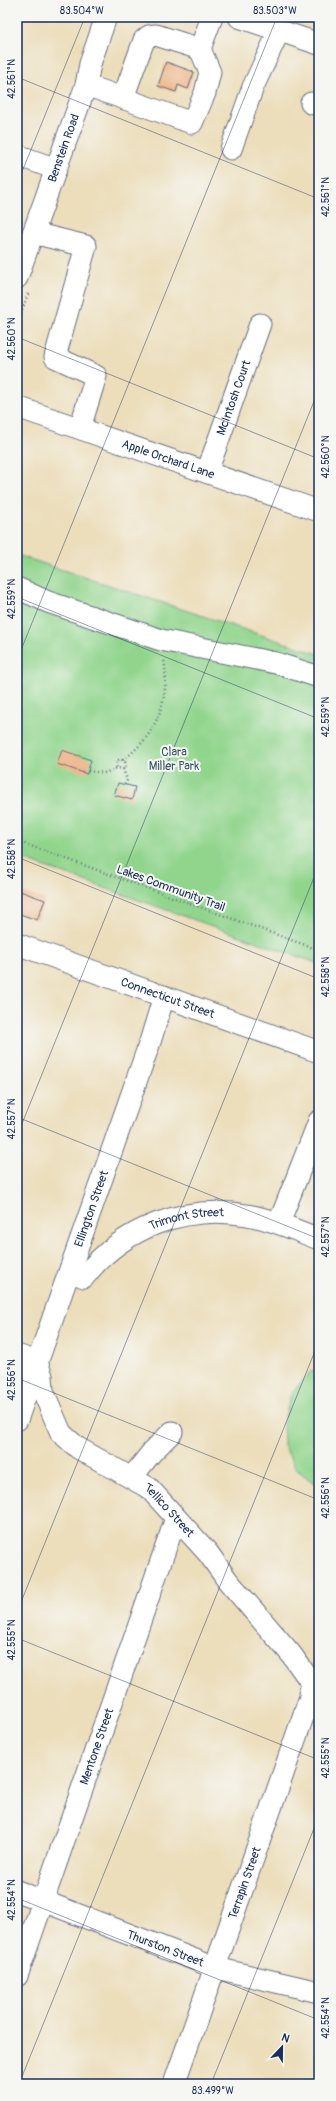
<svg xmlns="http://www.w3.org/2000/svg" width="336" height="2101" viewBox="0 0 336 2101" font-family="Pangolin,sans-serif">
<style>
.green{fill:#91d58d;stroke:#568276}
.building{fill:#ecae7e}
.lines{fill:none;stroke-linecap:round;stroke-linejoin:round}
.minor-casing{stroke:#646c7f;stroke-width:23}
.path{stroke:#646c7f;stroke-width:2.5;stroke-dasharray:1 3;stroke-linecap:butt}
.minor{stroke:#fff;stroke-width:21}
.ticks{fill:none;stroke:#1b2f5e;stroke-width:1;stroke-opacity:0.45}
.labels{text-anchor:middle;stroke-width:4;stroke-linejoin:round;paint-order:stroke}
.street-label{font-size:12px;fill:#1b2f5e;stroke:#f6f6f2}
.park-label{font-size:12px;fill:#38586a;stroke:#f6f6f2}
.neatline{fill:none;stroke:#1b2f5e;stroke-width:1.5}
.ticks-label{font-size:10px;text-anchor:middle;fill:#1b2f5e}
</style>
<rect width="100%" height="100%" fill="#f6f6f2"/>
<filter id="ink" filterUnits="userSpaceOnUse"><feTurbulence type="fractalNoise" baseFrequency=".025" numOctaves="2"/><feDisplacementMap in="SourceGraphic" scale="8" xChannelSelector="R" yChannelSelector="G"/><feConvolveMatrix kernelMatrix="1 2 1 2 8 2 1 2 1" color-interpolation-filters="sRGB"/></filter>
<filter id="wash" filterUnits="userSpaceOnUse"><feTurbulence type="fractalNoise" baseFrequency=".012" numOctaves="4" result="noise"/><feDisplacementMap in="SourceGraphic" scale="16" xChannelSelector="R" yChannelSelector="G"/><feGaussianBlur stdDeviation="0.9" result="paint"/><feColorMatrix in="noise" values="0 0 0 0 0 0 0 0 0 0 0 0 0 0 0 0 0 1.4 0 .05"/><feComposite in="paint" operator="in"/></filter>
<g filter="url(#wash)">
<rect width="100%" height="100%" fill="#ecdebb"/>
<path class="green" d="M17,555L319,654V964L17,857Z
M312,1370H319V1487L296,1469L284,1446L283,1424L291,1394Z"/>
<g id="blocks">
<path class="building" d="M166,62L194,72L188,89L178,85L176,92L158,86Z
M62,750L91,760L87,774L57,764Z
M118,783L135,787L132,800L114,795Z
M17,890L45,900L37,920L17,913Z"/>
</g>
</g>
<g filter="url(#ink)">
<use href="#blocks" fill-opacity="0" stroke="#646c7f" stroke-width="1"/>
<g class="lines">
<defs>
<g id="minor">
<path d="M239,17L319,44"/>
<path d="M86,85L192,123L205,93L210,72L200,49L212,17"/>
<path d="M123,98L144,40L149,36L156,35L200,49"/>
<path d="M311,103L319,105"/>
<path d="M231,149L253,87L279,31"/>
<path d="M17,155L56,169"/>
<path d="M33,233L86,246L55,357L96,376L80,428"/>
<path id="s1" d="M17,278L86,85L90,64L106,17"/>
<path id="s2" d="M17,407L319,511"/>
<path id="s3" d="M207,472L260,324"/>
<path d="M17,588L48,602L161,640L276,663L319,677"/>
<path id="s4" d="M17,944L319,1052"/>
<path d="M279,1223L319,1121"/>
<path id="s5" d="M70,1271L84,1277C122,1228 185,1204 247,1215C272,1219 295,1230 319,1239"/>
<path id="s6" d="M17,1355L37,1362L42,1376L43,1391L61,1433L78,1448L149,1488L208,1553L228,1581L291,1654L311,1682L319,1684"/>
<path id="s7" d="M17,1420L150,1042L164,996"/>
<path d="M132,1477L152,1452L172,1432"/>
<path id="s8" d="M17,1891L216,1968L319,1992"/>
<path id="s9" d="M17,1976L176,1518"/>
<path id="s10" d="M174,2084L310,1697L311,1682"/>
</g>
</defs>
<use href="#minor" class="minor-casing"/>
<path class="path" d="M17,325L29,291
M123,760C157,735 170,700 164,659
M123,769L127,780L125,785
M88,771L105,773L117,768L123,769L126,767L125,762L121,759L118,760L116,765L117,768
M17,841L319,950"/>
<use href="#minor" class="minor"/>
</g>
</g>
<path class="ticks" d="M17,77L319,199M17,184L85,17M17,337L319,459M17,597L319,719M17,660L277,17M17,857L319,979M17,1117L319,1239M17,1136L319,389M17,1378L319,1500M17,1612L319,865M17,1638L319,1760M17,1898L319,2020M19,2084L319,1341M211,2084L319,1816"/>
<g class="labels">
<g class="street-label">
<text dy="4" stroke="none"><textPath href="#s1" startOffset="138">Benstein Road</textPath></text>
<text dy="4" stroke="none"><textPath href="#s3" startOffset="79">McIntosh Court</textPath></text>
<text dy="4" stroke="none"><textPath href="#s2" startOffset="160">Apple Orchard Lane</textPath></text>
<text transform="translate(171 888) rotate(20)" y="4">Lakes Community Trail</text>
<text dy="4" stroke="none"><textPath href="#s4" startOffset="160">Connecticut Street</textPath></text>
<text dy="4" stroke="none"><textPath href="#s7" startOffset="224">Ellington Street</textPath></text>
<text dy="4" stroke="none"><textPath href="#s5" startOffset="137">Trimont Street</textPath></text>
<text dy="4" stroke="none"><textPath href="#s6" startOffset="231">Tellico Street</textPath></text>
<text dy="4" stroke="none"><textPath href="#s9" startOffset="243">Mentone Street</textPath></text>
<text dy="4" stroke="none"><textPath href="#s10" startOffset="213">Terrapin Street</textPath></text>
<text dy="4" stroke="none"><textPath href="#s8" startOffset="159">Thurston Street</textPath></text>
</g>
<g class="park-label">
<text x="174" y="756">Clara<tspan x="174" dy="14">Miller Park</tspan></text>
</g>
</g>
<rect width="336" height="2101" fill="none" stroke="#f6f6f2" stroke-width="44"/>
<g transform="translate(282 2047) rotate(22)" stroke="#f6f6f2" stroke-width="3" paint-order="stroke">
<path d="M0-3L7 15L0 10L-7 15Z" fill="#1b2f5e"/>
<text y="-6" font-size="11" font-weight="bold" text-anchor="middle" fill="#1b2f5e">N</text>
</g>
<rect x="22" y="22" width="292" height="2057" class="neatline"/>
<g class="ticks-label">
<text x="82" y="14">83.504°W</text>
<text x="275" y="14">83.503°W</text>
<text transform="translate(11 79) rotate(-90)" y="4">42.561°N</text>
<text transform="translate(325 197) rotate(-90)" y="4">42.561°N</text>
<text transform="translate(11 339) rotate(-90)" y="4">42.560°N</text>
<text transform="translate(325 457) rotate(-90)" y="4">42.560°N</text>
<text transform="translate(11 599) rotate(-90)" y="4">42.559°N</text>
<text transform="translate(325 717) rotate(-90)" y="4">42.559°N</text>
<text transform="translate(11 859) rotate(-90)" y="4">42.558°N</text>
<text transform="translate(325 977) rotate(-90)" y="4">42.558°N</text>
<text transform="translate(11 1119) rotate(-90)" y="4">42.557°N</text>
<text transform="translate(325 1237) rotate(-90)" y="4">42.557°N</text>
<text transform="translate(11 1380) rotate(-90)" y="4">42.556°N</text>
<text transform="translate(325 1498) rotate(-90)" y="4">42.556°N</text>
<text transform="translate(11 1640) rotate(-90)" y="4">42.555°N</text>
<text transform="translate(325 1758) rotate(-90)" y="4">42.555°N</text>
<text transform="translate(11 1900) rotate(-90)" y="4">42.554°N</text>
<text transform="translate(325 2018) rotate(-90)" y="4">42.554°N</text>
<text x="213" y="2094">83.499°W</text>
</g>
</svg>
